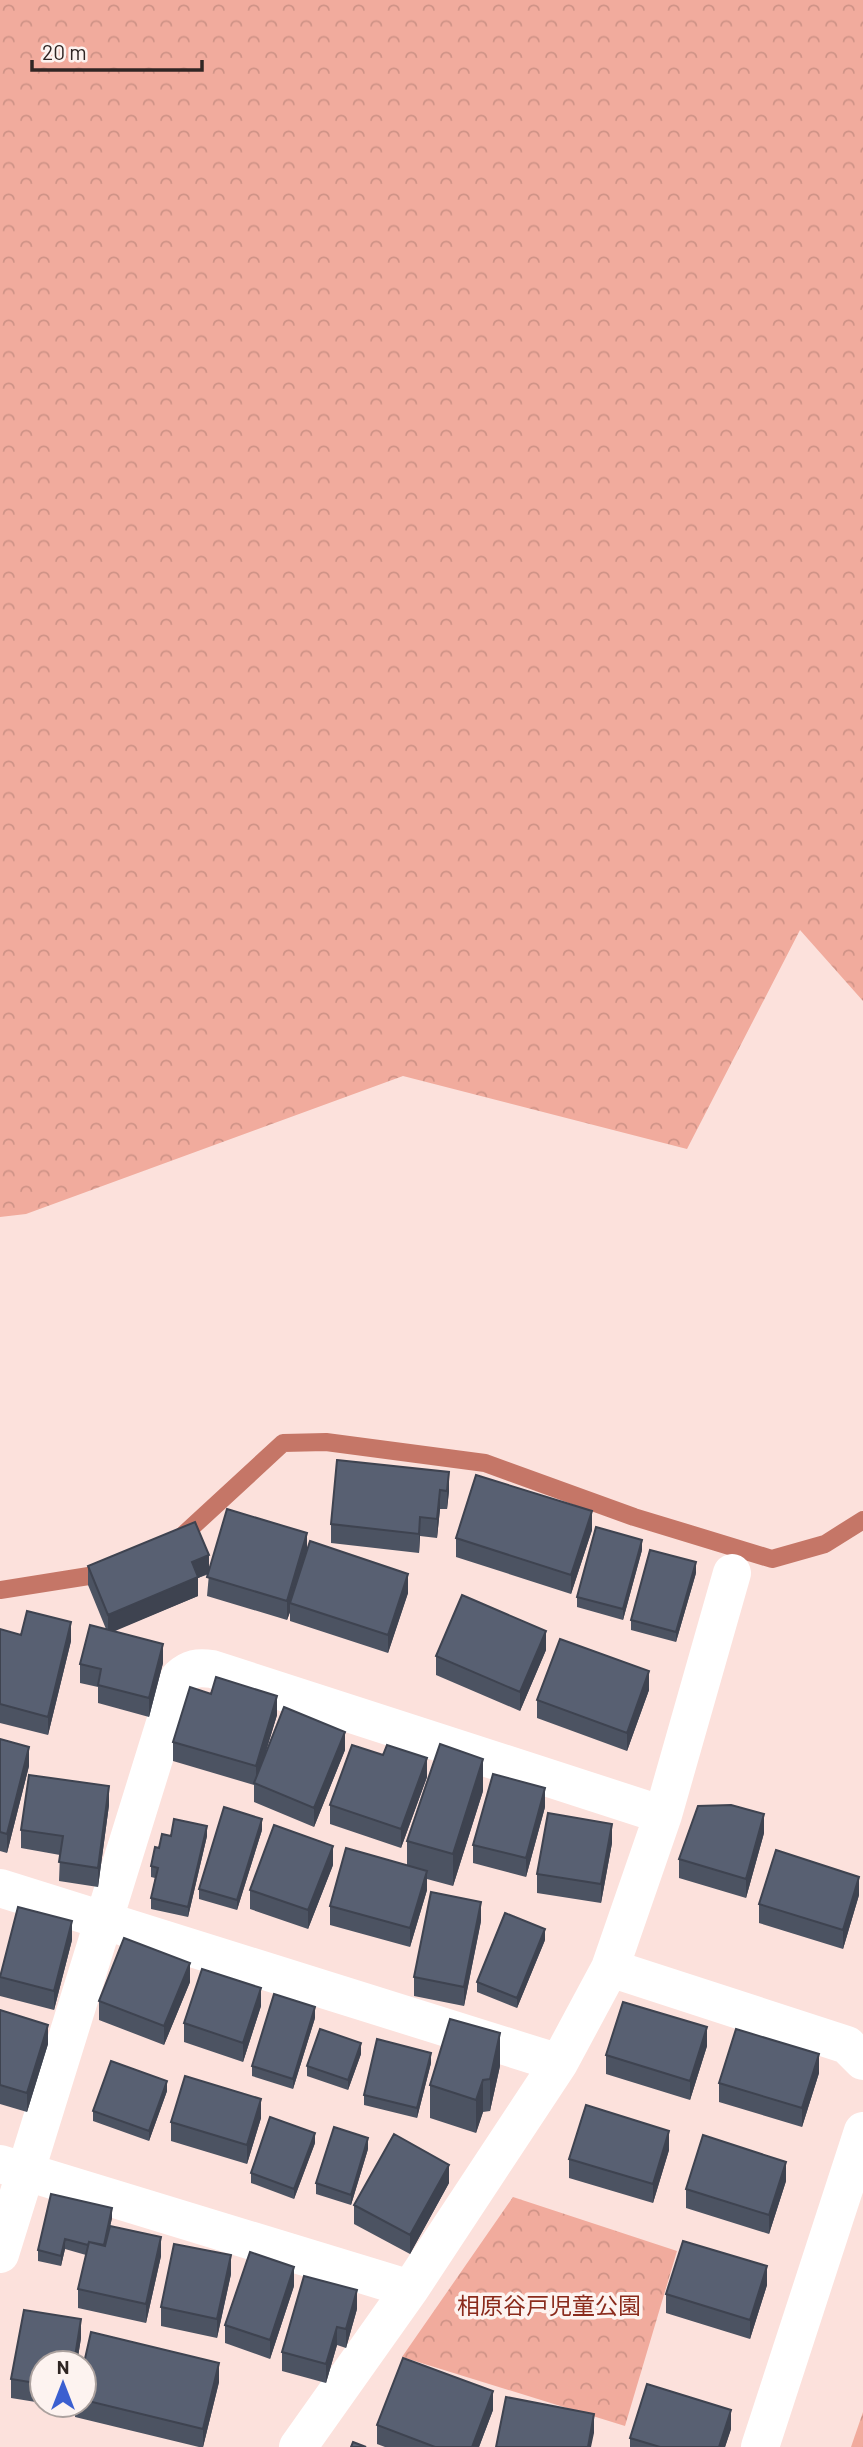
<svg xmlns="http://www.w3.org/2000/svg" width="863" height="2447" viewBox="0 0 863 2447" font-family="Barlow,'Noto Sans JP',sans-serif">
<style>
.forest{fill:url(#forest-crowns)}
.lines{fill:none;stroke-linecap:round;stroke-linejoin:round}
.stream{stroke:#c57667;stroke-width:18}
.minor{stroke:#fff;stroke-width:38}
.wall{fill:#4c5362}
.shaded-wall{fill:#3e4350}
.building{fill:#586072;stroke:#3e4350;stroke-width:2}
.labels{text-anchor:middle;stroke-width:7;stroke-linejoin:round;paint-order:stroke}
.park-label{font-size:23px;fill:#8a2b1c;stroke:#fdf3f0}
</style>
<defs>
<pattern id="forest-crowns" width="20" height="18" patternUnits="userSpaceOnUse" patternTransform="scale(1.75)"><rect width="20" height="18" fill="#f1ab9d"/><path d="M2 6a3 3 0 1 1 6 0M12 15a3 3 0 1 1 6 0" fill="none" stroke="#cf9387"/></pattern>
</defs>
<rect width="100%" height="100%" fill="#fce1dc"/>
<path class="forest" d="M0,0H863V1001L800,930L687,1149L403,1076L26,1214L0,1217Z
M513,2197L677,2251L625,2426L402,2357Z
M863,2412V2447H851Z"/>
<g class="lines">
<path class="stream" d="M180,1538L283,1443L326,1442L485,1463L634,1517L772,1559L825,1544L863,1520
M0,1590L95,1575L110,1569"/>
<path class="minor" d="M0,1888L559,2063
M610,1968L847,2045L863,2061
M0,2164L410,2289
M0,2254L179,1678C190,1668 198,1667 212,1669L663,1815
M298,2447L410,2289L559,2063L610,1968L663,1815L732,1573
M760,2447L863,2131"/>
</g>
<path class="wall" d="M337,1460L449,1491L447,1509H440L437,1538L420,1536L419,1553L331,1543V1524Z
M592,1530L571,1594L456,1557V1538Z
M642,1550L623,1620L577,1607V1597Z
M307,1551L408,1593L388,1653L290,1621V1612L287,1620L207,1596L209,1574L198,1578V1596L113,1631L163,1663L149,1717L98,1703V1687L80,1683V1664L106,1629L88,1585V1566L209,1572Z
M696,1573L676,1642L631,1630V1620Z
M0,1629L21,1635L71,1641L48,1735L0,1723Z
M546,1650L520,1711L436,1675V1656Z
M649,1690L627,1751L537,1718V1700Z
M211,1694L277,1715L264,1757L345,1750L314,1827L254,1802V1785L173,1761V1742Z
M0,1739L29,1766L7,1853L0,1851Z
M427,1777L401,1848L330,1824V1805Z
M483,1791L453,1886L427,1879V1890L410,1947L330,1925V1906L407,1865V1841Z
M109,1805L98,1887L59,1881L60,1855L21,1848V1830Z
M545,1807L526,1877L473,1863V1845Z
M262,1830L237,1910L199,1899V1889Z
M764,1833L746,1898L679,1878V1859Z
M171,1836H207L188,1917L151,1909V1898L155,1878L151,1877V1866L159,1848Z
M612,1843L601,1903L537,1893V1874Z
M333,1865L308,1929L250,1909V1890Z
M859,1895L843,1949L759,1923V1904Z
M481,1921L464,2006L414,1996V1977Z
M72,1940L54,2010L0,1996V1977Z
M545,1940L517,2008L477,1992V1982Z
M190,1982L164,2045L99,2020V2001Z
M261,2006L243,2062L184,2042V2023Z
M0,2010L48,2044L27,2112L0,2104Z
M315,2018L293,2089L252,2076V2066Z
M707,2046L690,2100L606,2074V2055Z
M361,2054L348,2090L307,2076V2066Z
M431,2063L417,2118L364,2105V2095Z
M500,2066L490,2111L483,2112L476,2133L430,2118V2085Z
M819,2073L802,2127L719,2102V2083Z
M167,2091L149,2141L93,2121V2111Z
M261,2118L247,2164L171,2141V2122Z
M315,2143L294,2199L251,2183V2173Z
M368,2149L351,2205L316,2194V2183Z
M669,2150L653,2203L569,2178V2159Z
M786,2181L769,2234L686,2208V2189Z
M449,2183L410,2254L354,2224V2205Z
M112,2218L110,2226L161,2256L146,2323L78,2308V2289L86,2255L65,2249L61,2266L38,2261V2250Z
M231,2274L217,2338L161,2326V2307Z
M767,2285L750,2339L666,2313V2294Z
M294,2286L270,2359L225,2343V2325Z
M357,2309L346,2348L337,2345L326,2383L282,2371V2352Z
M81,2338L77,2363H42V2403L11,2398V2379Z
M84,2363L219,2382L203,2447H199L75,2417V2405H84Z
M54,2405H70V2407Z
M493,2410L479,2447H385L377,2444V2425Z
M731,2429L725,2447H630V2438Z"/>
<path class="shaded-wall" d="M449,1472V1491L447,1509V1491Z
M440,1490V1509L437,1538V1519Z
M592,1511V1530L571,1594V1575Z
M420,1517V1536L419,1553V1534Z
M307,1533V1552L290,1603V1612L287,1620V1601Z
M642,1540V1550L623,1620V1609Z
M209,1555V1573L198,1578V1596L108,1634V1615L192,1562Z
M696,1562V1573L676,1642V1632Z
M408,1574V1593L388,1653V1635Z
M71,1622V1641L48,1735V1717Z
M546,1631V1650L520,1711V1692Z
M163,1644V1663L149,1717V1698Z
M649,1671V1690L627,1751V1733Z
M277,1696V1715L256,1785V1766Z
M345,1732V1750L314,1827V1808Z
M29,1747V1766L7,1853V1834Z
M427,1758V1777L401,1848V1829Z
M483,1759V1791L453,1886V1854Z
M109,1786V1805L98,1887V1868Z
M545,1788V1807L526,1877V1858Z
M764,1814V1833L746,1898V1879Z
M262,1819V1830L237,1910V1900Z
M612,1824V1843L601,1903V1884Z
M207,1826V1836L188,1917V1907Z
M333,1846V1865L308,1929V1910Z
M427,1871V1890L410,1947V1928Z
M859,1877V1895L843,1949V1930Z
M481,1902V1921L464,2006V1987Z
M72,1921V1940L54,2010V1991Z
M545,1929V1940L517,2008V1998Z
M190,1963V1982L164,2045V2026Z
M261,1988V2006L243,2062V2043Z
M315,2007V2018L293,2089V2079Z
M48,2025V2044L27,2112V2093Z
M707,2027V2046L690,2100V2081Z
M500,2033V2066L490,2111V2079Z
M361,2043V2054L348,2090V2080Z
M431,2053V2063L417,2118V2108Z
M819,2054V2073L802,2127V2108Z
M483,2080V2112L476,2133V2100Z
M167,2081V2091L149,2141V2131Z
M261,2099V2118L247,2164V2145Z
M669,2131V2150L653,2203V2184Z
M315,2133V2143L294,2199V2189Z
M368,2138V2149L351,2205V2195Z
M786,2162V2181L769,2234V2215Z
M449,2165V2183L410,2254V2235Z
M112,2208V2218L103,2259V2248Z
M161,2237V2256L146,2323V2304Z
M65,2239V2249L61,2266V2256Z
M231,2255V2274L217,2338V2319Z
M767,2266V2285L750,2339V2320Z
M294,2267V2286L270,2359V2340Z
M357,2290V2309L346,2348V2329Z
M81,2319V2338L77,2363H74Z
M337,2327V2345L326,2383V2364Z
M219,2363V2382L203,2447V2429Z
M493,2391V2410L479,2447H472Z
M731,2410V2429L725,2447H719Z
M594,2414V2433L591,2447H588Z"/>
<path class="building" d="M337,1460L449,1472L447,1491L440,1490L437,1519L420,1517L419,1534L331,1524Z
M476,1475L592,1511L571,1575L456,1538Z
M227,1509L307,1533L287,1601L207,1577Z
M195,1522L209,1555L192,1562L198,1577L108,1615L88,1566Z
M596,1527L642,1540L623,1609L577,1597Z
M310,1541L408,1574L388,1635L290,1603Z
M650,1550L696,1562L676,1632L631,1620Z
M462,1595L546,1631L520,1692L436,1656Z
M27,1611L71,1622L48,1717L0,1704V1629L21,1635Z
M90,1625L163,1644L149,1698L98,1685L101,1669L80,1664Z
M560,1639L649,1671L627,1733L537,1700Z
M216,1677L277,1696L256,1766L173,1742L190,1687L211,1694Z
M284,1707L345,1732L314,1808L254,1783Z
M0,1739L29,1747L7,1834L0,1832Z
M440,1744L483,1759L453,1854L407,1841Z
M352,1745L383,1755L387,1745L427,1758L401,1829L330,1805Z
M493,1774L545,1788L526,1858L473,1845Z
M29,1775L109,1786L98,1868L59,1862L63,1836L21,1830Z
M731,1805L764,1814L746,1879L679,1859L698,1806Z
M224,1807L262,1819L237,1900L199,1889Z
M548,1813L612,1824L601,1884L537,1874Z
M174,1819L207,1826L188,1907L151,1898L158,1868L151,1866L155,1847L159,1848L162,1834L171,1836Z
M274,1825L333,1846L308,1910L250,1890Z
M346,1848L427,1871L410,1928L330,1906Z
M776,1850L859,1877L843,1930L759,1904Z
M431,1892L481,1902L464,1987L414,1977Z
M18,1907L72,1921L54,1991L0,1977Z
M505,1913L545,1929L517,1998L477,1982Z
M124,1938L190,1963L164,2026L99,2001Z
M202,1969L261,1988L243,2043L184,2023Z
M274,1994L315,2007L293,2079L252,2066Z
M623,2002L707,2027L690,2081L606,2055Z
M0,2010L48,2025L27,2093L0,2085Z
M450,2019L500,2033L490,2079L483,2080L476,2100L430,2085Z
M320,2029L361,2043L348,2080L307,2066Z
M736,2029L819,2054L802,2108L719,2083Z
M377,2039L431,2053L417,2108L364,2095Z
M111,2061L167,2081L149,2131L93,2111Z
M185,2076L261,2099L247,2145L171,2122Z
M586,2105L669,2131L653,2184L569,2159Z
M270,2117L315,2133L294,2189L251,2173Z
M334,2127L368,2138L351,2195L316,2183Z
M394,2134L449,2165L410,2235L354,2205Z
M703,2135L786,2162L769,2215L686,2189Z
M51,2194L112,2208L104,2245L89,2242L88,2245L65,2239L61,2256L38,2250Z
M110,2226L161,2237L146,2304L78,2289L89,2242L105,2246Z
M683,2241L767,2266L750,2320L666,2294Z
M174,2244L231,2255L217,2319L161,2307Z
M250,2252L294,2267L270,2340L225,2325Z
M304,2276L357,2290L346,2329L337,2327L326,2364L282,2352Z
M24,2310L81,2319L74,2363H42V2384L11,2379Z
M91,2332L219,2363L203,2429L84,2400V2363Z
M403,2358L493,2391L472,2447H435L377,2425Z
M647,2384L731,2410L719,2447H660L630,2438Z
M506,2397L594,2414L588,2447H496Z
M353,2442L366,2447H351Z"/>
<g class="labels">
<g class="park-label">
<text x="549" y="2314">相原谷戸児童公園</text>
</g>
</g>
<g transform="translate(63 2384)"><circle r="33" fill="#fdf3f0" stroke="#aba19e" stroke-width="2"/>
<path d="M0-5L12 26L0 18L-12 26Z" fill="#3b5fd0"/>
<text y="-10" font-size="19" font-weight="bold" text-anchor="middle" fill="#302624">N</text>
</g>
<path d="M32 60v10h170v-10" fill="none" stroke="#302624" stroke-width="3.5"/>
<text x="42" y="60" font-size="21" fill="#302624" stroke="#fdf3f0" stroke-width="5" paint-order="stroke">20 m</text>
</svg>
